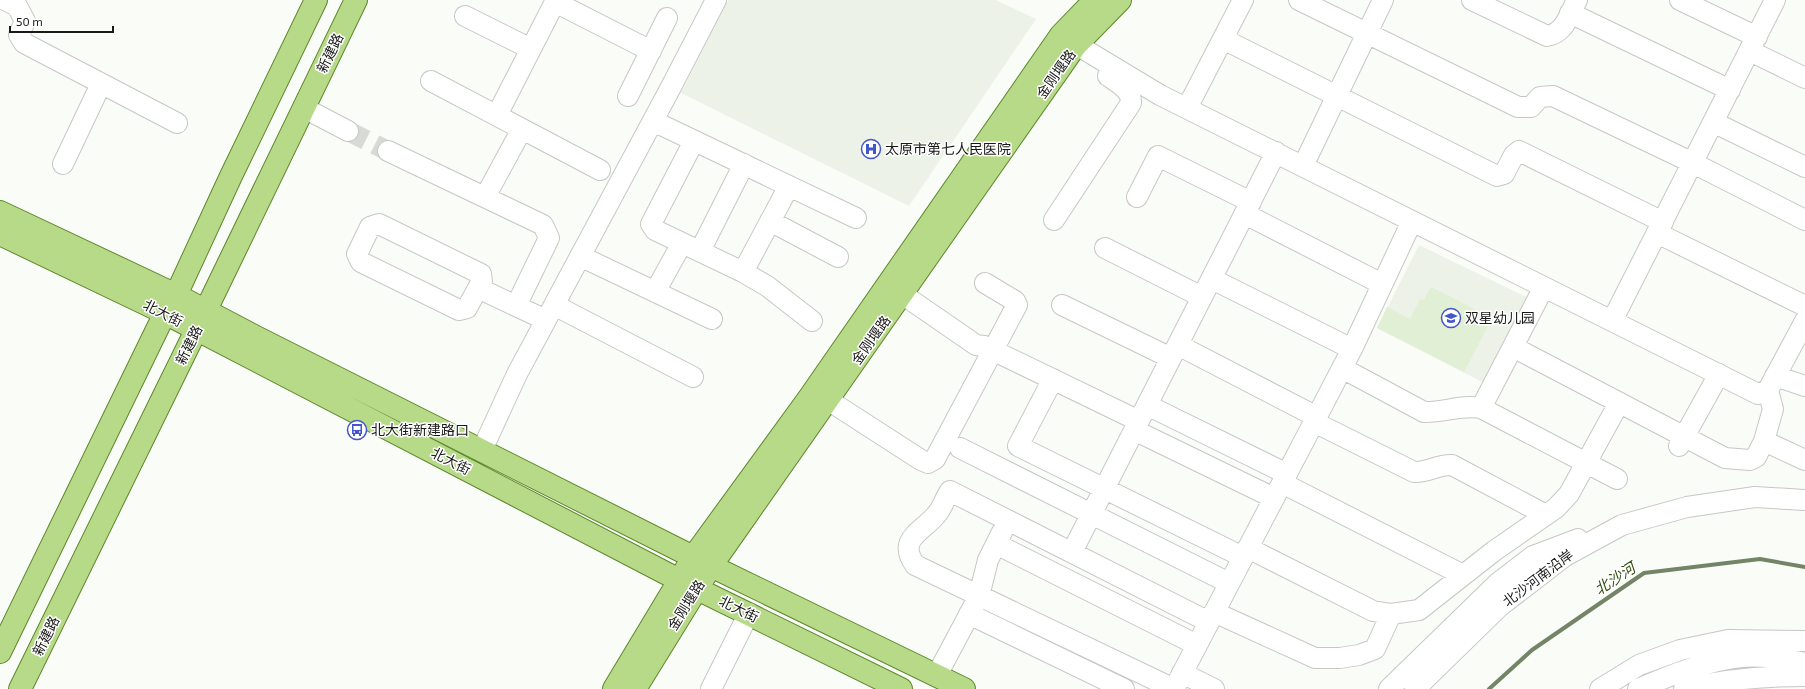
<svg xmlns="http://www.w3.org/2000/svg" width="1805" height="689" viewBox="0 0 1805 689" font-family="'Exo 2','Noto Sans SC',sans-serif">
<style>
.built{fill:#ecf2e7}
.green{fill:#e1efd4}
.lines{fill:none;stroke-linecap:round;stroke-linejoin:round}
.stream{stroke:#748466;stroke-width:4}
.minor-tunnel{stroke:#d8dad6;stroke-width:20;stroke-dasharray:20 10;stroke-linecap:butt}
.minor-casing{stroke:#c6c8c4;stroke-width:22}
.major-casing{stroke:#5f872c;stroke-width:24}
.minor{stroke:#fff;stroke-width:20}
.major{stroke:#b6da87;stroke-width:22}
.labels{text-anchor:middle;stroke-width:3;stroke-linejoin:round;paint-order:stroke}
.street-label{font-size:14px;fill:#191a18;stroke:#fff}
.poi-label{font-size:14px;fill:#191a18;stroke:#fff;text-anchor:start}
.water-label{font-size:15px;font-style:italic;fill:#344f12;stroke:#fff}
</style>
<rect width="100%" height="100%" fill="#fafcf8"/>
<path class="built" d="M728,0H996L1036,19L909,206L681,93Z
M1419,245L1530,299L1486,384L1377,328Z"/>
<path class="green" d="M1431,287L1492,318L1464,372L1377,328L1387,307L1410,319L1420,299L1424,300Z"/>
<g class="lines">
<path class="stream" d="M1489,689L1532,650L1644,573L1760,559L1805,567"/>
<path class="minor-tunnel" d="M348,131L388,151"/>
<defs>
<path id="minor" d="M5,0L17,6L25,21L19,35L24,43L177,123
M1299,0L1518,107H1531L1540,97L1553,96L1693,163L1805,220
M1472,0L1547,36C1565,33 1569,15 1577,0
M1680,0L1757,37
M555,2L651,51
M1570,13L1730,90
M465,16L531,49
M1062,36L1160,95L1758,394L1768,390L1805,321
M1223,39L1497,176L1504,174L1514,155L1519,151L1663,222
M1750,51L1805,78
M431,81L600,170
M628,96L667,18
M304,108L348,131
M1187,108L1243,0
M497,115L556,0
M653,121L856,218
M1713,122L1805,167
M694,141L651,224L655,230L743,272
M388,151L543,225L549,238L516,306L546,320
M63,164L101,84
M1303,166L1383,0
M789,186L743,272L767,286L812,321
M485,197L522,129
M1137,197L1158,156L1251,202
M1245,214L1382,284
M1054,220L1131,103C1132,90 1118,83 1108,76
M770,221L838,257
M1657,233L1805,306
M1105,248L1202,297
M700,251L744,164
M580,256L712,319
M1212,279L1352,349
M889,285L976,345L984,346L1139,421
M478,288L482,281L481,274L379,224L370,227L357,254L361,262L459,310L467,308L478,288L516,306
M655,292L682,243
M554,305L693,377
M1062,305L1171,358
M1612,321L1775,0
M1178,345L1317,417
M1513,347L1725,458L1750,460L1756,457L1764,441L1773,409L1768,390
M1342,368L1424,412C1443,413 1462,404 1481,408L1617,479
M1775,376L1805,386
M1053,379L1018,446L1243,557
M828,400L921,460L928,463L935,459L1017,305L1015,301L985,283
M1147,405L1287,474
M1481,408L1544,287
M1314,422L1414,472C1428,473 1438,464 1452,465L1546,515
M1134,430L1274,498
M1764,441L1805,460
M1679,446L1719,374
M960,448L1229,583
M482,450L517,374L671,87L716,0
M1282,483L1463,575
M996,544L1197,645
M1248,548L1373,611L1391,614L1419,610L1494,551L1556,508L1569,494L1619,403
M1072,552L1276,152
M1214,612L1315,658H1340L1359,655L1375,649L1391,614
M969,614L1124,689
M1209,622L950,491C945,498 942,509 936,515C921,533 897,539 915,565L1174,689L1314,422L1352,349L1412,221
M1182,673L1214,689
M937,675L979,596L988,560L1002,532
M711,689L749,613
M1389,689L1498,583L1533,556L1578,539
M1415,689L1500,606L1565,556L1622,525L1687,507L1755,497L1805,500
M1600,689L1639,665L1680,650L1728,640L1805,641
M1638,689C1671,675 1705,661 1741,657C1762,655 1784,659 1805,663
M1684,689C1725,679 1763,676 1805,676"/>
<path id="major" d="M0,212L176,295L256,337L711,566L964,689
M0,234L165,313L679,580L901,689
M0,652L165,313L176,295L231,176L316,0
M20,689L206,310L356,0
M614,689L694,556L809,398L1061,35L1095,0
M635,689L711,566L1076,45L1120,0"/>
</defs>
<use href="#minor" class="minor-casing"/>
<use href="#major" class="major-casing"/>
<use href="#minor" class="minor"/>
<use href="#major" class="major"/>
</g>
<defs>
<symbol id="hospital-ring" viewBox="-11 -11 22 22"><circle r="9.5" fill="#fff" stroke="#4357ca" stroke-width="1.5"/><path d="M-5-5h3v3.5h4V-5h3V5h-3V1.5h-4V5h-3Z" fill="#4357ca"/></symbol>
<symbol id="school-ring" viewBox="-11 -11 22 22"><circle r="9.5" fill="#fff" stroke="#4357ca" stroke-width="1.5"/><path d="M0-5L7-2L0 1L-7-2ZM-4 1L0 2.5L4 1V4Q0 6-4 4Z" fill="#4357ca"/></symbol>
<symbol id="bus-ring" viewBox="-11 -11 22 22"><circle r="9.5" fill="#fff" stroke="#4357ca" stroke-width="1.5"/><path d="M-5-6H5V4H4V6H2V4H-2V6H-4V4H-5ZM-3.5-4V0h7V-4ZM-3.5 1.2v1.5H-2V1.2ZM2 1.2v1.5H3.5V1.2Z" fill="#4357ca"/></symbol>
</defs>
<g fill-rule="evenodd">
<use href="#hospital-ring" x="860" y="138" width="22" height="22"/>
<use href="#school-ring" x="1440" y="307" width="22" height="22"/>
<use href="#bus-ring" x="346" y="419" width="22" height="22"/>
</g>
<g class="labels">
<g class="street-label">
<text transform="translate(330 53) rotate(-64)" y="5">新建路</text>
<text transform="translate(1056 74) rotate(-55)" y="5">金刚堰路</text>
<text transform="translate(163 313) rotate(27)" y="5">北大街</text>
<text transform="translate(871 340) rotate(-55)" y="5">金刚堰路</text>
<text transform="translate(189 345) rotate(-64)" y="5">新建路</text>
<text transform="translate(451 461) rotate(27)" y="5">北大街</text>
<text transform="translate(1538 578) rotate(-37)" y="5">北沙河南沿岸</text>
<text transform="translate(686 605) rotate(-58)" y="5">金刚堰路</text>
<text transform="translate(739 609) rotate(26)" y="5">北大街</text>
<text transform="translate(46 636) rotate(-64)" y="5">新建路</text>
</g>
<g class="poi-label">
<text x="885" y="154">太原市第七人民医院</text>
<text x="1465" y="323">双星幼儿园</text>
<text x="371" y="435">北大街新建路口</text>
</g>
<g class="water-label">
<text transform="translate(1615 579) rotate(-33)" y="5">北沙河</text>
</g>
</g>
<path d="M10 26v6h103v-6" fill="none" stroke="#191a18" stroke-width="2"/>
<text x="16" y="26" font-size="12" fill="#191a18" stroke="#ffffff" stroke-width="3" paint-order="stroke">50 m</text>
</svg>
